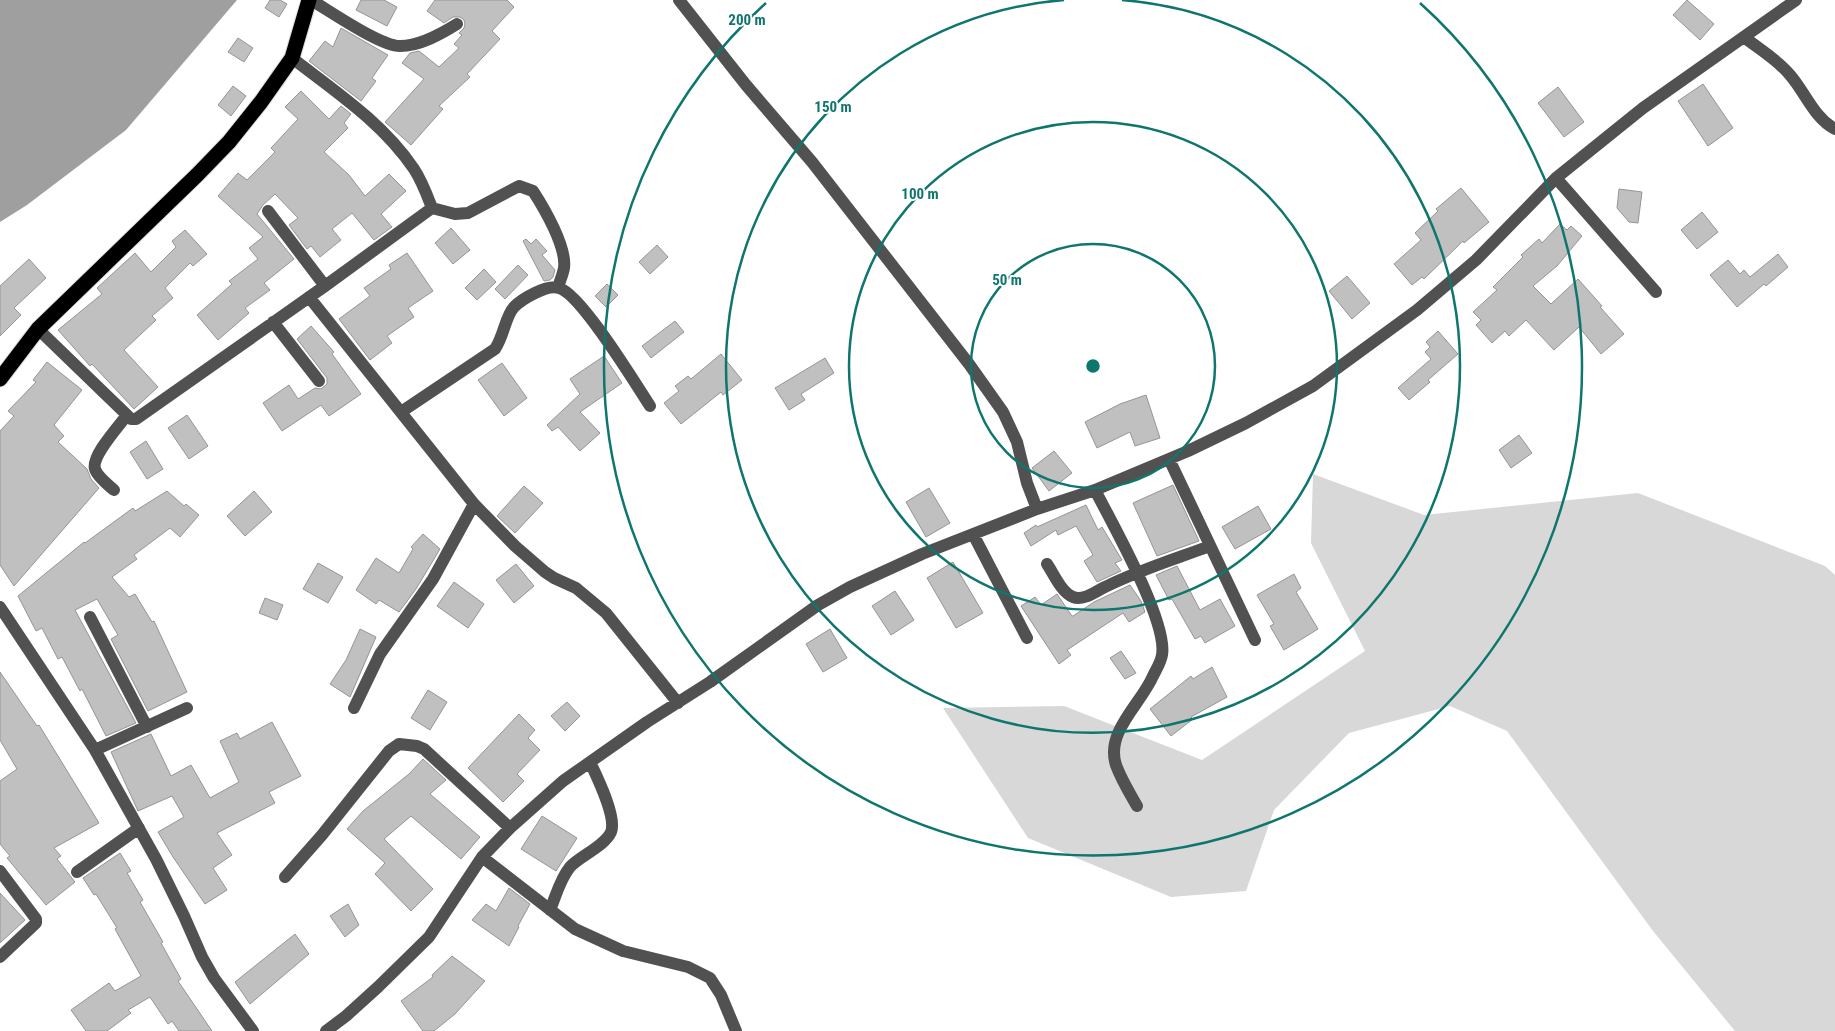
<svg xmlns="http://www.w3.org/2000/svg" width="1835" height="1031" viewBox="0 0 1835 1031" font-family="'Roboto Condensed',sans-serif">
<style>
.green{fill:#d8d8d8}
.water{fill:#9f9f9f}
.building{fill:#c0c0c0;stroke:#959595}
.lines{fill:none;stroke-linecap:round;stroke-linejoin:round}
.highway-casing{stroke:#dbdbdb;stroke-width:17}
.minor{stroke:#515151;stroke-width:12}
.highway{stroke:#000;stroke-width:15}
.ring{fill:none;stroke:#0f766e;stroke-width:2.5}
.centre{fill:#0f766e;stroke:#fff;stroke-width:2.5}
.ring-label{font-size:15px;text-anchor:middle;font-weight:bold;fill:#0f766e;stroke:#fff;stroke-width:4;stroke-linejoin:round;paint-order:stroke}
</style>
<rect width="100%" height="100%" fill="#fff"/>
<path class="green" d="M1313,474L1424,515L1638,493L1825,566L1835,575V1031H1735L1653,931L1507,731L1450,706L1349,733L1274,810L1246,891L1171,897L1028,838L943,708L1064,706L1202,760L1365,651L1311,543Z"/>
<path class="water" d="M0,0H237L126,130L27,205L0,222Z"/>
<path class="building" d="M270,0H280L287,4L279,17L265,8Z
M361,0H384L397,7L387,26L356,10Z
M435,0H507L514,7L492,31L500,39L467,74L470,77L439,106L443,109L411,145L385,122L424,79L402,63L410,53L419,51L439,67L459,48L454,44L462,35L459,33L464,28L465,24L464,20L460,17H453L444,23L427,11Z
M1687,0L1714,24L1700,40L1673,15Z
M341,28L388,55L372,78L376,81L361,101L309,61L325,41L333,47Z
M238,38L253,48L244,62L228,52Z
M1703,84L1733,128L1708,146L1678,101Z
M233,86L246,96L231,116L218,105Z
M1558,87L1584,122L1564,137L1538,103Z
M301,91L329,119L341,106L351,114L344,123L348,128L324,152L349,175L365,196L389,174L406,191L381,214L392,227L374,240L352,213L332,229L341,240L320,257L311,246L307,249L289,225L298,218L275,194L263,205L257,214L294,259L264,283L270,290L245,308L249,313L218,340L197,315L232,284L229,281L258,259L249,248L263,237L218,196L238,173L247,180L275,152L271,148L298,119L285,107Z
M1461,188L1489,222L1464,243L1463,241L1424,279L1422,277L1412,285L1394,264L1421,240L1415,233L1438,211L1436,209Z
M1619,189L1642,192L1638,223L1629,222L1617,208Z
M1702,212L1718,232L1697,249L1681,230Z
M1560,224L1567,230L1571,226L1582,236L1557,266L1533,286L1551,304L1578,279L1602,306L1600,307L1624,334L1601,354L1579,327L1554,350L1526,320L1509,336L1505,331L1492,343L1476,325L1481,320L1473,312L1497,290L1493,287L1523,257L1521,255L1539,239L1542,243Z
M451,228L470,250L453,264L435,243Z
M185,230L207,254L193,266L190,263L165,288L173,298L152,316L156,320L124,350L158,387L134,409L92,364L90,366L58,330L102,294L97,288L135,253L151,272L176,247L172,241Z
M526,239L531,244L536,239L547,251L542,255L555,270L553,277L550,280L544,281L523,241Z
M657,245L668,257L650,274L639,262Z
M407,253L433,291L408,308L414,317L387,336L392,343L370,360L339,319L370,296L364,288L391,269L389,265Z
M1778,254L1788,267L1766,286L1764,284L1737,307L1710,275L1728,260L1740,274L1744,270L1750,277Z
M29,259L46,278L14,308L21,315L0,336V286Z
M518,265L528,275L505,299L495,289Z
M484,269L496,282L477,300L465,288Z
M1347,276L1370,303L1352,319L1329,291Z
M607,284L618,295L606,307L595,296Z
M675,321L684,332L651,358L642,346Z
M311,326L334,352L332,354L361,394L329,416L321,405L282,431L263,403L289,385L298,399L315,388L321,389L327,384V378L297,339Z
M1438,331L1458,354L1428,380L1430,382L1409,400L1398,388L1431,359L1425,352L1430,347L1426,342Z
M721,354L742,380L723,395L721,392L681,424L664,403L679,391L675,386L688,376L691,379Z
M604,356L622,383L580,412L600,433L580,451L558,427L552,431L547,425L580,394L570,379Z
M825,358L834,373L801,394L805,400L789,410L775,388Z
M47,362L82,390L54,425L64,436L58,442L87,469L91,479L99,488L14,586L0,565V431L14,416L8,411L36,382L33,380Z
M502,363L527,398L504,416L478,380Z
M1146,395L1160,438L1135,446L1130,432L1097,448L1085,422L1120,404Z
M187,415L208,446L189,459L168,428Z
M1519,435L1532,453L1511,468L1499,450Z
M146,441L163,469L147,479L130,452Z
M1054,451L1072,473L1049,491L1032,468Z
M1173,485L1199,541L1157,556L1133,503Z
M524,486L543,503L515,533L497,516Z
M929,488L950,523L926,537L906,502Z
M167,491L184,506L186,504L199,515L180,537L170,528L134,555L137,559L112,577L129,597L135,594L152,622L154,621L187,692L148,711L111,639L118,635L97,599L75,610L136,723L106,736L82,689L80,691L62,657L58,659L42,628L36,631L18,596L84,542L85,543L133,508L135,511Z
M254,491L272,512L245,536L227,516Z
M1086,505L1098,530L1102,527L1122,560L1115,563L1121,571L1097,582L1084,561L1093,555L1076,526L1058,535L1056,530L1031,546L1024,533L1036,525L1037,527Z
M1258,506L1271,529L1235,549L1222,527Z
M423,534L440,549L416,589L399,612L379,600L376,604L356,590L376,558L399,573L413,549L411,547Z
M953,562L983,613L956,628L927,578Z
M318,563L343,577L328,603L303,589Z
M516,564L534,586L514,603L496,580Z
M1177,566L1200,610L1220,599L1235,626L1205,643L1201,636L1195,639L1172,599L1169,600L1156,575Z
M1294,574L1301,588L1296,592L1318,629L1284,650L1270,626L1274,624L1257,595Z
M454,582L484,604L468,628L437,606Z
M1130,585L1141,601L1145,612L1129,622L1123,613L1067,650L1071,655L1059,664L1021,606L1035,597L1041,605L1057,594L1072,616H1073L1094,602Z
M895,591L914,620L891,635L872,606Z
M265,598L283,605L277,620L259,613Z
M360,629L376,637L350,697L330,684L346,660Z
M830,629L847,658L823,672L806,644Z
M1121,651L1136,673L1125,679L1110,658Z
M1212,667L1227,697L1191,717L1193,719L1171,736L1150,709L1191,676L1193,679Z
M0,672L37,726L39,725L99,823L54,848L61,856L57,859L75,882L46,905L7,858L10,856L0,844V781L17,769L0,740Z
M428,690L447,702L430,730L411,718Z
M567,702L580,716L565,731L551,716Z
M519,714L535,730L528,738L540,750L517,774L524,781L503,802L468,768Z
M272,722L301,776L269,792L275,803L217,833L232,855L213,868L227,890L205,904L173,857L158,832L184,817L172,796L138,811L111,752L151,734L171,776L191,765L210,798L239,782L220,741L237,733L240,739Z
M423,759L446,780L430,794L480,837L461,859L411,816L384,839L433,889L411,911L375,874L385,863L347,829L363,811L409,774Z
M542,816L577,838L556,871L521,849Z
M120,853L131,871L127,873L143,900L140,902L163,942L161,943L181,979L178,981L212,1031H179L172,1021L168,1024L150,997L128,1010L131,1013L107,1031H86L71,1010L109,983L115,991L141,976L115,929L117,928L96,894L94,895L83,878Z
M509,888L530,904L518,926L519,927L509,946L472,920L486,904L496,911Z
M0,893L25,920L0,943Z
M348,904L359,925L345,937L330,916Z
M295,934L309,954L250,1004L235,982Z
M452,956L485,981L455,1014L434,1031H423L401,1001L433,977L432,975Z"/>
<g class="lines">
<defs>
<path id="highway" d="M0,379L38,329L197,175L229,142L261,102L292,58L309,0"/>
</defs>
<use href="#highway" class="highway-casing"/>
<path class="minor" d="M311,0C330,11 380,46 400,46C420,46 441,34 457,24
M679,0L746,85L812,162L969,364L1003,412L1017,442L1027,483L1037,509
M1744,37C1759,49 1778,60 1790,75C1805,92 1814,118 1835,129
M1556,178L1656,292
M432,208L455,214L468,213L519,186L533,191C544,208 567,247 564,268C563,274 560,281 558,287
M268,211L325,286
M309,297L474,504L515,546L545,572L554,578L576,588L606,613L678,703
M273,322L319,381
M38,329L127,415L131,419H136L325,286L432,208C427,195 422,181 414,169C383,123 336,92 292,58
M401,412L495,349C504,336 505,317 514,307C522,299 547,284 559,288C581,294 635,383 650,406
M1169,459L1255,640
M114,490C108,485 97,476 95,469C91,456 119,426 127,415
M1095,490C1112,523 1168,622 1162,655C1161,662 1156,670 1153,676C1141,704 1105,732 1116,765C1121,779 1129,792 1137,806
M973,534L1027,638
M1047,564C1054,574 1061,592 1073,597C1084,601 1096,591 1105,587C1139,570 1175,559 1210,546
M0,607L95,750L156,859L184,916L202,957L214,978L253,1031
M90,617L147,727
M354,708L380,654L433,579L474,504
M95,750L187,708
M482,857L575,929L623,951L688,967L710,978L721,995L736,1031
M0,871L36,919V923L0,957
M77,872L139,828
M285,877L322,835L389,751L399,744L417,746L424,749L510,828
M550,910C556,896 560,879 570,867C580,856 605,846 611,832C617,817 597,777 590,762
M326,1031L346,1016L378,987L429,937L482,857L510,828L563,781L647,722L710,682L818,605L850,587L922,554L1037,509L1095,490L1188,451L1246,423L1313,386L1417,310L1476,260L1556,178L1643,108L1796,0"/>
<use href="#highway" class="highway"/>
</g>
<g class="ring">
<circle cx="1093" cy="366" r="122"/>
<circle cx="1093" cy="366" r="244"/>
<path d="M1122 0A367 367 0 1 1 1064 0"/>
<path d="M1420 3A489 489 0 1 1 766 3"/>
</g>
<circle cx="1093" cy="366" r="8" class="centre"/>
<g class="ring-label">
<text x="747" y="25">200 m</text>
<text x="833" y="112">150 m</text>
<text x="920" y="199">100 m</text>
<text x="1007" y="285">50 m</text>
</g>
</svg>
